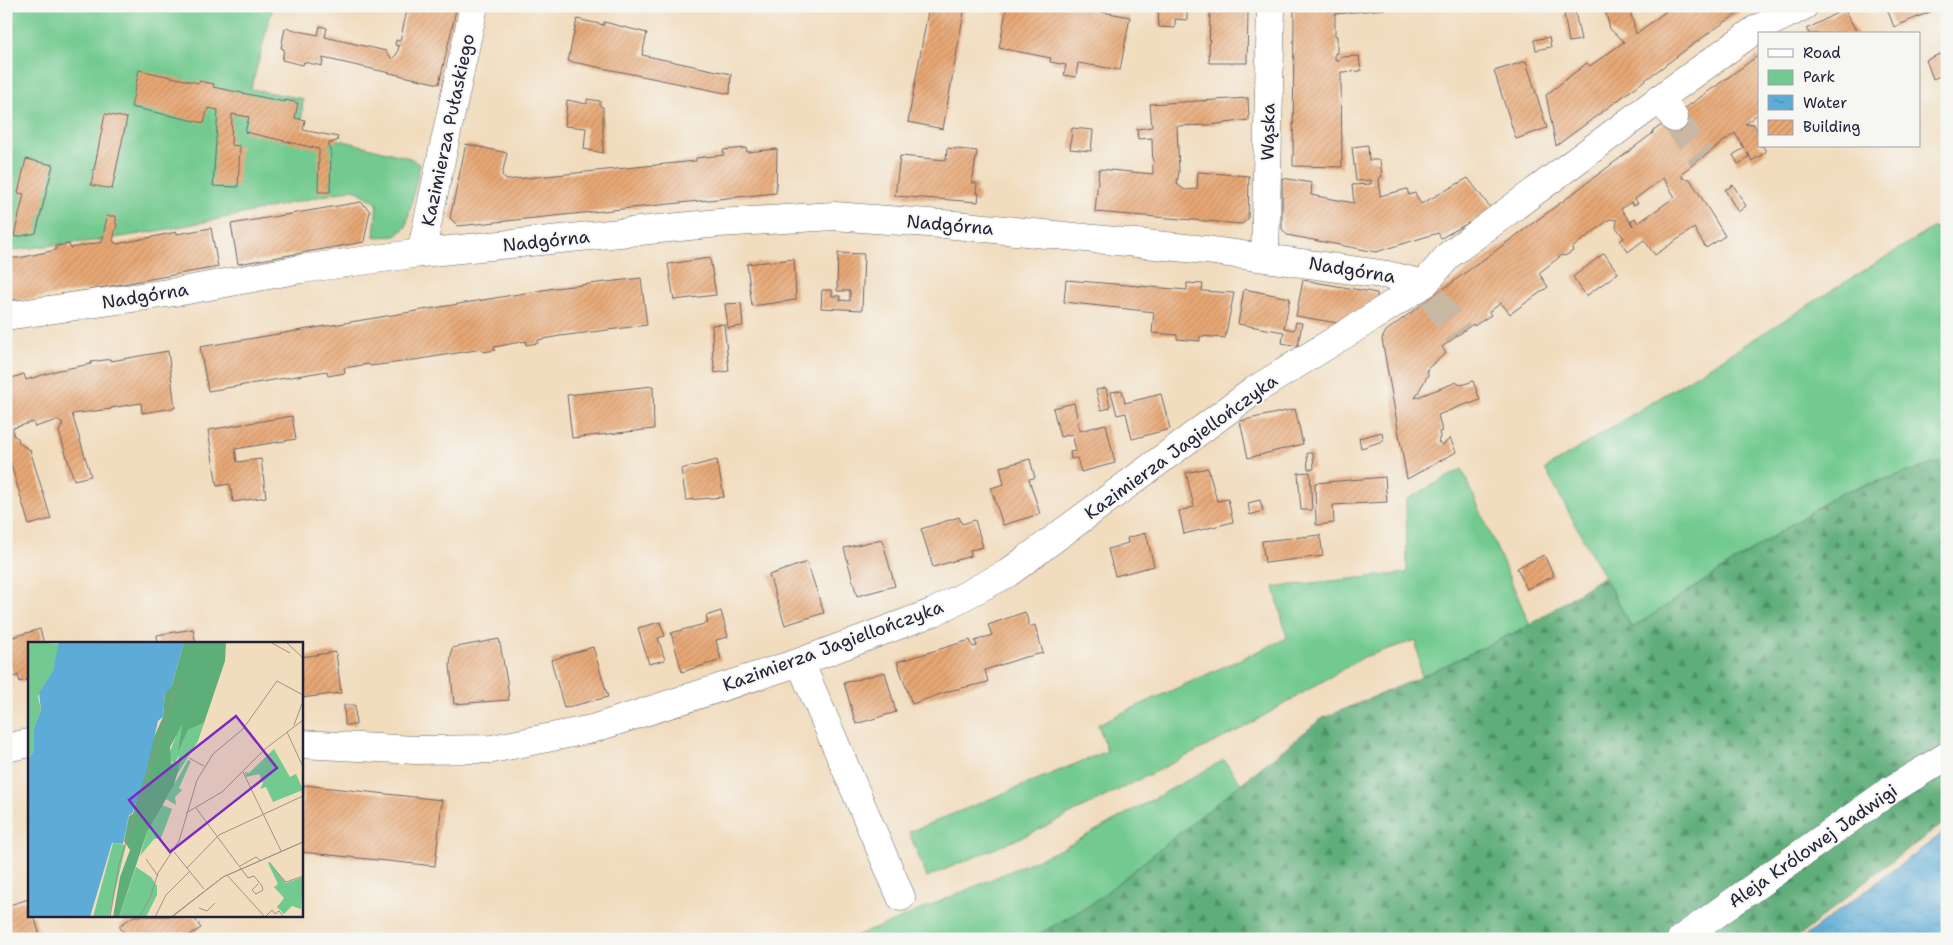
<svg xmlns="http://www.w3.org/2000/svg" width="1953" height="945" viewBox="0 0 1953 945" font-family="'Shantell Sans',sans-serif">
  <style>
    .green { fill: #73ca90; stroke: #4a7666 }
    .forest { fill: url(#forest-firs); stroke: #40685a }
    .water { fill: url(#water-ripples); stroke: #406688 }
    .building { fill: url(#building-hatch); fill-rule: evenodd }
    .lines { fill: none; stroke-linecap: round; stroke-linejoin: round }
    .minor-tunnel { stroke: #c8b7a3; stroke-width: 28; stroke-dasharray: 28 14; stroke-linecap: butt }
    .minor-casing { stroke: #6a6368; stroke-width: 29 }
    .minor { stroke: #fff; stroke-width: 28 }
    .labels { text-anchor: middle; stroke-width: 4; stroke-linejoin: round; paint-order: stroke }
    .street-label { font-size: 18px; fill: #22223b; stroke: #f6f6f2 }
    .inset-road { fill: none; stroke: #9e9289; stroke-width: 1 }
    .view { fill: #7b2cbf; fill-opacity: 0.15; stroke: #7b2cbf; stroke-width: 2.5 }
    .inset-edge { fill: none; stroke: #22223b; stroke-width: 2.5 }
  </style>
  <defs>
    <pattern id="forest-firs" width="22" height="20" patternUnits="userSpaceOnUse" patternTransform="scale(1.25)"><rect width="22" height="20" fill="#5eae7a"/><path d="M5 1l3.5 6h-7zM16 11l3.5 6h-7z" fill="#4d8d65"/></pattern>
    <pattern id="water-ripples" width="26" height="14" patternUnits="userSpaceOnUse" patternTransform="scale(1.25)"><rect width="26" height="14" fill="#5dabd6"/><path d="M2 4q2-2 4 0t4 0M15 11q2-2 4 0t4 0" fill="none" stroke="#4c8baf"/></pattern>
    <pattern id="building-hatch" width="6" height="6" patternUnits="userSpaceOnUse" patternTransform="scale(1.25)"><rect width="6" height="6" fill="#e7a774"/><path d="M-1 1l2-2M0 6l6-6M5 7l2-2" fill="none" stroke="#c68f65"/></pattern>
  </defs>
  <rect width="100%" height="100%" fill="#f6f6f2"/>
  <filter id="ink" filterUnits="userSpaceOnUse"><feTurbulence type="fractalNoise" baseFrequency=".02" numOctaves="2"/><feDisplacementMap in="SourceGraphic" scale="10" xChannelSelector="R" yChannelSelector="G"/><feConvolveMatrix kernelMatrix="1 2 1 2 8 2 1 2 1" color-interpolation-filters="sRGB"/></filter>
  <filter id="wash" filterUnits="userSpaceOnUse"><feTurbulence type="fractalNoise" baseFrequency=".0096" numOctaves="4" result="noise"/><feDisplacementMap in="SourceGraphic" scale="20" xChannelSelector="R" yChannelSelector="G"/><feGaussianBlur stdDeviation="1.12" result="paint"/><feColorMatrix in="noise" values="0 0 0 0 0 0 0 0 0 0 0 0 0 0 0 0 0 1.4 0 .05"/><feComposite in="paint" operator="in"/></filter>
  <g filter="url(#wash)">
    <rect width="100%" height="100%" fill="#f1dcbd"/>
    <g class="green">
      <path d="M6 6H273L251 89 303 99 301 130 410 158 420 165 406 227 396 236 374 237 377 203 354 189C272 207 191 227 108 239 74 244 40 245 6 252Z"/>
      <polygon points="1934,227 1947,234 1947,460 1840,493 1632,628 1545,469"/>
      <polygon points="1462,469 1530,625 1421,677 1416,640 1364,657 1243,728 1034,832 927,877 909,832 1107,751 1098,724 1287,638 1274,587 1407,573 1406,500"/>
      <polygon points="1224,760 1241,784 1093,904 1030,939 847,939 885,925 1064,848"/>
    </g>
    <polygon class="forest" points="1947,460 1947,821 1878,871 1796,939 1030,939 1093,903 1321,719 1421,677 1530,625 1604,576 1632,628 1840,493"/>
    <polygon class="water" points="1947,830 1947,939 1801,939"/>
    <g id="blocks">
      <g class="building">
        <polygon points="408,6 457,6 439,84 323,58 322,66 304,62 303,65 282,60 284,49 281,48 285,28 318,35 320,26 327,28 325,37 386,51 392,59 397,54 399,46 395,45 396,40 400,41"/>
        <polygon points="929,6 965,6 943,129 908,122"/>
        <polygon points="1007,6 1070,6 1130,17 1120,70 1078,63 1076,77 1064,75 1066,65 1050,62 1051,58 999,48"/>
        <polygon points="1168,6 1250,6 1250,12 1248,12 1247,63 1209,63 1210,11 1187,11 1187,20 1175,19 1175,28 1159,27 1158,10 1168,10"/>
        <polygon points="1294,6 1385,6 1385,9 1335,14 1335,36 1337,36 1337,54 1335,53 1335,59 1339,61 1341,57 1359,56 1361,71 1341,72 1342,167 1293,166"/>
        <polygon points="1604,6 1629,6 1636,34 1673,6 1749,6 1710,32 1556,146 1546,95 1587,63 1590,66 1624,42 1610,29"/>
        <polygon points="1886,6 1944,6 1894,27"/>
        <polygon points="1844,9 1858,34 1809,34 1807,29"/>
        <polygon points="1575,12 1581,40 1569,42 1564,14"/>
        <polygon points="577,19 604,25 604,22 647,33 642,55 731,74 730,94 568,61"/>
        <polygon points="1549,37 1551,47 1536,50 1534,40"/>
        <polygon points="1947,51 1947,73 1933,79 1926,60"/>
        <path d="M1759 55V113L1745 124H1754L1759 135V146H1763L1766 152 1752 161 1747 151 1749 157 1738 164 1733 155 1744 148 1735 133 1683 172 1682 178 1690 179 1725 236 1706 248 1694 228 1655 255 1644 240 1628 252 1620 241 1624 238 1616 227 1617 220 1610 219 1572 248 1573 251 1565 256 1562 255 1539 273 1548 287 1510 314 1501 303 1489 312 1491 315 1474 326 1473 324 1442 347 1446 353 1427 369 1428 375 1415 398 1457 382 1462 385 1473 381 1480 400 1470 404 1469 403 1438 415 1442 431 1439 432 1440 437 1438 442 1443 445 1450 438 1456 452 1407 479 1382 339 1386 331 1563 201 1653 133 1652 132ZM1663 178 1675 197 1638 223 1635 218 1631 221 1633 226 1621 209 1631 202 1634 205 1638 203 1635 199Z"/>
        <polygon points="1526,61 1547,128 1516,139 1494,71"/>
        <polygon points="139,70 199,83 199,81 214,84 213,87 285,102 285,100 298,103 295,118 305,120 303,130 338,137 337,141 329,143 329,149 331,149 330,192 318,192 319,149 245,132 249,117 232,114 231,145 240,146 238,187 213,186 218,110 208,108 204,123 131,107"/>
        <polygon points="1248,98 1249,120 1210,125 1177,126 1179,172 1177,184 1185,190 1197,189 1198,172 1249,176 1248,219 1242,224 1095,212 1099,169 1153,174 1152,138 1138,139 1137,129 1152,127 1150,104"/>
        <polygon points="587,99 600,101 600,106 603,107 603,153 584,149 586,128 565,126 567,100 587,104"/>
        <polygon points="105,114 127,118 112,189 91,185"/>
        <polygon points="1072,128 1093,130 1091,151 1070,149"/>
        <polygon points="466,144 507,153 502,175 506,180 696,161 696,158 724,155 723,150 746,148 747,152 777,149 776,193 458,226 450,218"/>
        <polygon points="1368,145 1369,160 1380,160 1382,177 1379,177 1380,196 1407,189 1409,195 1415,193 1421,204 1468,178 1492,210 1441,238 1438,233 1376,252 1287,235 1282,229 1282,178 1312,183 1311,195 1354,203 1352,185 1371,184 1371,180 1356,181 1352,147"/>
        <polygon points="947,148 977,151 972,183 977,183 976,193 979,193 978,202 895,196 900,156 946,160"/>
        <polygon points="26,159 53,165 36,233 16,237 14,236 24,194 18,193"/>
        <polygon points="1733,185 1746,206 1738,212 1725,190"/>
        <polygon points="361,202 370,211 364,242 238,264 231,224"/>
        <polygon points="107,216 116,216 116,224 117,224 113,241 117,244 177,232 177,234 211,228 218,267 83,291 23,300 6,300 6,258 19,258 56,250 56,246 69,244 70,248 102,242"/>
        <polygon points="838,253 864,254 862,310 821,308 822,290 832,290 832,296 840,296 840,300 850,301 850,291 837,291"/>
        <polygon points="1604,253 1618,273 1586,296 1573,277"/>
        <polygon points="710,258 716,295 674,300 668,264"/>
        <polygon points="794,259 796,300 752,306 747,264"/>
        <polygon points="641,278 647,325 560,336 538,340 538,343 526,345 526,341 494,347 495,350 483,352 482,349 402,362 370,366 369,364 344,368 345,373 328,376 327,371 208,391 200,347 555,288"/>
        <polygon points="1066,280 1187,290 1187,283 1203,284 1202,291 1234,293 1225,338 1200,336 1200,341 1177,339 1177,335 1152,333 1154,312 1064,302"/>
        <polygon points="1303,280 1377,293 1377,304 1343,324 1296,316"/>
        <polygon points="1244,289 1290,298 1284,328 1294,330 1296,322 1302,323 1298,346 1282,343 1284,332 1238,324"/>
        <polygon points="741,303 743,326 728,328 725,304"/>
        <polygon points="724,324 729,371 715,373 713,357 712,325"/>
        <polygon points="168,351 175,408 142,413 141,403 111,408 111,409 72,414 91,476 74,480 59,432 63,423 57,420 35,427 33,422 13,428 13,435 18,438 19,443 30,450 51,519 29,525 6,448 6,380 24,374 26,380 59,370 91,364 91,362 111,359 111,361"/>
        <polygon points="653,386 654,429 572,438 567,395"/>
        <polygon points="1106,388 1110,408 1101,410 1096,390"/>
        <polygon points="1122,390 1125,403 1161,394 1170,429 1132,439 1126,413 1117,415 1111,392"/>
        <polygon points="1074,403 1080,431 1106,424 1115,463 1081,472 1077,458 1071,459 1070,452 1076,451 1072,434 1060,437 1053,408"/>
        <polygon points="1295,409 1303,444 1248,458 1240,421"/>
        <polygon points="292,416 296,439 235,449 237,462 261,459 266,497 233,502 230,484 217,486 208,430"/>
        <polygon points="1382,432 1383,441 1361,448 1359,438"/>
        <polygon points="1307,453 1313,453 1314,469 1308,469"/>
        <polygon points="1030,459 1035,478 1029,479 1040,514 1003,525 991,488 1004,484 1000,467"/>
        <polygon points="717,460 724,497 686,500 681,469"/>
        <polygon points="1208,468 1217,501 1228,499 1233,522 1184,534 1179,511 1194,507 1186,473"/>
        <polygon points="1310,472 1312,510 1301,510 1298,473"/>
        <polygon points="1385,477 1387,502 1333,505 1334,523 1316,525 1315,483"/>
        <polygon points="1260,500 1263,511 1250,515 1248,503"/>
        <polygon points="959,517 962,524 975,520 983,547 970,550 971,556 933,567 921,529"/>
        <polygon points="1146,533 1154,566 1115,576 1108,549 1128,543 1127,538"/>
        <polygon points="1320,535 1323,556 1265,563 1262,541"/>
        <polygon points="882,539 895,586 857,596 844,548"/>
        <polygon points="1544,555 1554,576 1527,589 1517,568"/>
        <polygon points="807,562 824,613 785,625 769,575"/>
        <polygon points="721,611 728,637 716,640 721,660 682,672 671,633 708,623 706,616"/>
        <polygon points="1025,612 1030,627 1035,625 1043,653 1022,658 985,670 988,682 949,691 912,704 897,662 970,640 973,647 977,646 975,641 992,635 988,625"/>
        <polygon points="660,622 665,636 658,638 665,660 649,664 638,628"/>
        <polygon points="40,629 44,644 29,644 29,679 20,682 18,675 14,677 6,652 6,639"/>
        <polygon points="193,629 196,644 158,644 157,635"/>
        <polygon points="499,639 507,681 509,700 454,704 450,665 452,648"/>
        <polygon points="593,647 608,697 564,708 551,660"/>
        <polygon points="336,652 341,693 301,698 301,657"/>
        <polygon points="885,672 896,712 856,724 844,683"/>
        <polygon points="344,705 355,705 356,725 345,725"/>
        <polygon points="304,785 442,800 435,866 301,852 301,816"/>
        <polygon points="29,899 29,916 34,916 41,939 6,939 6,906"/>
        <polygon points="134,916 193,916 201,928 183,939 128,939 119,926"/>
      </g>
    </g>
  </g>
  <g filter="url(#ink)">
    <use href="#blocks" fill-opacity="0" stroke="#6a6368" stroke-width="1"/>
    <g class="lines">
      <g class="minor-tunnel">
        <polyline points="1674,118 1702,157"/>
        <polyline points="1432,297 1459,334"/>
      </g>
      <g class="minor-casing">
        <g id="minor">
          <polyline points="1660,98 1674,118"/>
          <polyline points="421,253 474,6"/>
          <polyline points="1265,257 1271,6"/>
          <polyline points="6,316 182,291 301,269 421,253 719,223 834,216 955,225 1206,250 1388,275 1424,284"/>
          <polyline points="800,662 901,897"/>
          <polyline points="301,744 416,750 492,749 592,729 800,662 934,612 1008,573 1255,390 1363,323 1424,284 1449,255 1673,89 1755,30 1804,6"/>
          <polyline points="6,748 29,743"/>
          <polyline points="1681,939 1891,790 1947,756"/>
        </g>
      </g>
      <use href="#minor" class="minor"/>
    </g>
  </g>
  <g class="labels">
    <g class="street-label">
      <text transform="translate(448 130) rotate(-78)" y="6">Kazimierza Pułaskiego</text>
      <text transform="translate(1268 132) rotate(-89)" y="6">Wąska</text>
      <text transform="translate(950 225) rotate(5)" y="6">Nadgórna</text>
      <text transform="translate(546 241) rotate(-6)" y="6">Nadgórna</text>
      <text transform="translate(1352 270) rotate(9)" y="6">Nadgórna</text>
      <text transform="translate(145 296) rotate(-9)" y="6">Nadgórna</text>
      <text transform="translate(1181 447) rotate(-36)" y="6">Kazimierza Jagiellończyka</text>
      <text transform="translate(833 646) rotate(-20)" y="6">Kazimierza Jagiellończyka</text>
      <text transform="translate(1813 846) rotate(-35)" y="6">Aleja Królowej Jadwigi</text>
    </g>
  </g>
  <g transform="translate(28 642)">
    <rect width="275" height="275" fill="#f1dcbd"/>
    <path d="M0 0 32 2 25 29 10 54 13 68 6 86V108L0 119ZM176 81 170 99 147 136 151 113 146 123 140 115 149 91 154 83 149 111 160 88ZM246 107 262 135 268 132 275 148 245 160 238 145 232 147 235 141 231 132 218 135 217 130 221 131ZM160 118 163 119 151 146 154 148 147 155 148 163 138 157ZM132 162 144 167 133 196 126 197 112 214 119 190ZM85 201 98 203 81 275H65ZM242 220 258 241 275 235 273 267 264 264 256 272 249 265 256 256 246 245 250 242 240 221Z" fill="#73ca90"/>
    <path d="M156 0H198L197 19 176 81 160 88 149 112 154 83 142 105 143 121 146 123 154 114 146 143 119 190 91 275H85L92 235 102 208 96 199 101 174 105 172 122 104 135 75 137 50 144 43Z" fill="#5eae7a"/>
    <path d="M108 225 123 235 129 244V253L118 275H91Z" fill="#73ca90"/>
    <path d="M31 0H156L143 46 137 50 135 75 130 79 118 131 104 172 101 173 95 202 84 201 62 275H0V119L6 108V86L13 68 11 51 25 29Z" fill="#5dabd6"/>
    <path class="inset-road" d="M242 0 262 11M258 0 275 16M266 83 275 59M259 90 275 125M161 116 176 124M215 130 253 209M168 166 220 236 226 234 234 244 235 248 228 252 224 248 230 242M158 171 194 150 237 107 275 78M146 210 176 247M118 217 130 234M212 224 228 215 232 218M159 226 191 193 275 154M246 227 258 240 275 234M199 233 237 275M171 266 179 269 187 261M82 275 91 222 145 54 155 37M111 275 122 256 130 231 151 199 169 138 185 112 215 87 249 39 275 53M127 275 138 253 162 229M143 275 195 235 275 200M144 275 195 235 275 200M237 275 244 268 247 272 251 269 256 275"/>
    <path class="view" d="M208 74 249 126 142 210 101 158Z"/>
    <rect width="275" height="275" class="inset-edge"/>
  </g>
  <rect width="1953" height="945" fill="none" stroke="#f6f6f2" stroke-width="25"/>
  <rect x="1758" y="32" width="162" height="115" fill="#f6f6f2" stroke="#a1a1a9"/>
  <rect x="1768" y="49" width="25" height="8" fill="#ffffff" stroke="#a1a1a9"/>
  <text x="1803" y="58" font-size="15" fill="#22223b">Road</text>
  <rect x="1768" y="70" width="25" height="15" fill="#73ca90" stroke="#a1a1a9"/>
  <text x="1803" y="82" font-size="15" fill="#22223b">Park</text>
  <rect x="1768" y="95" width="25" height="15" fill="url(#water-ripples)" stroke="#a1a1a9"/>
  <text x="1803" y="108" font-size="15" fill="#22223b">Water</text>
  <rect x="1768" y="120" width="25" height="15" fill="url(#building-hatch)" stroke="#a1a1a9"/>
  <text x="1803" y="132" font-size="15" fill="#22223b">Building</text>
</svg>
